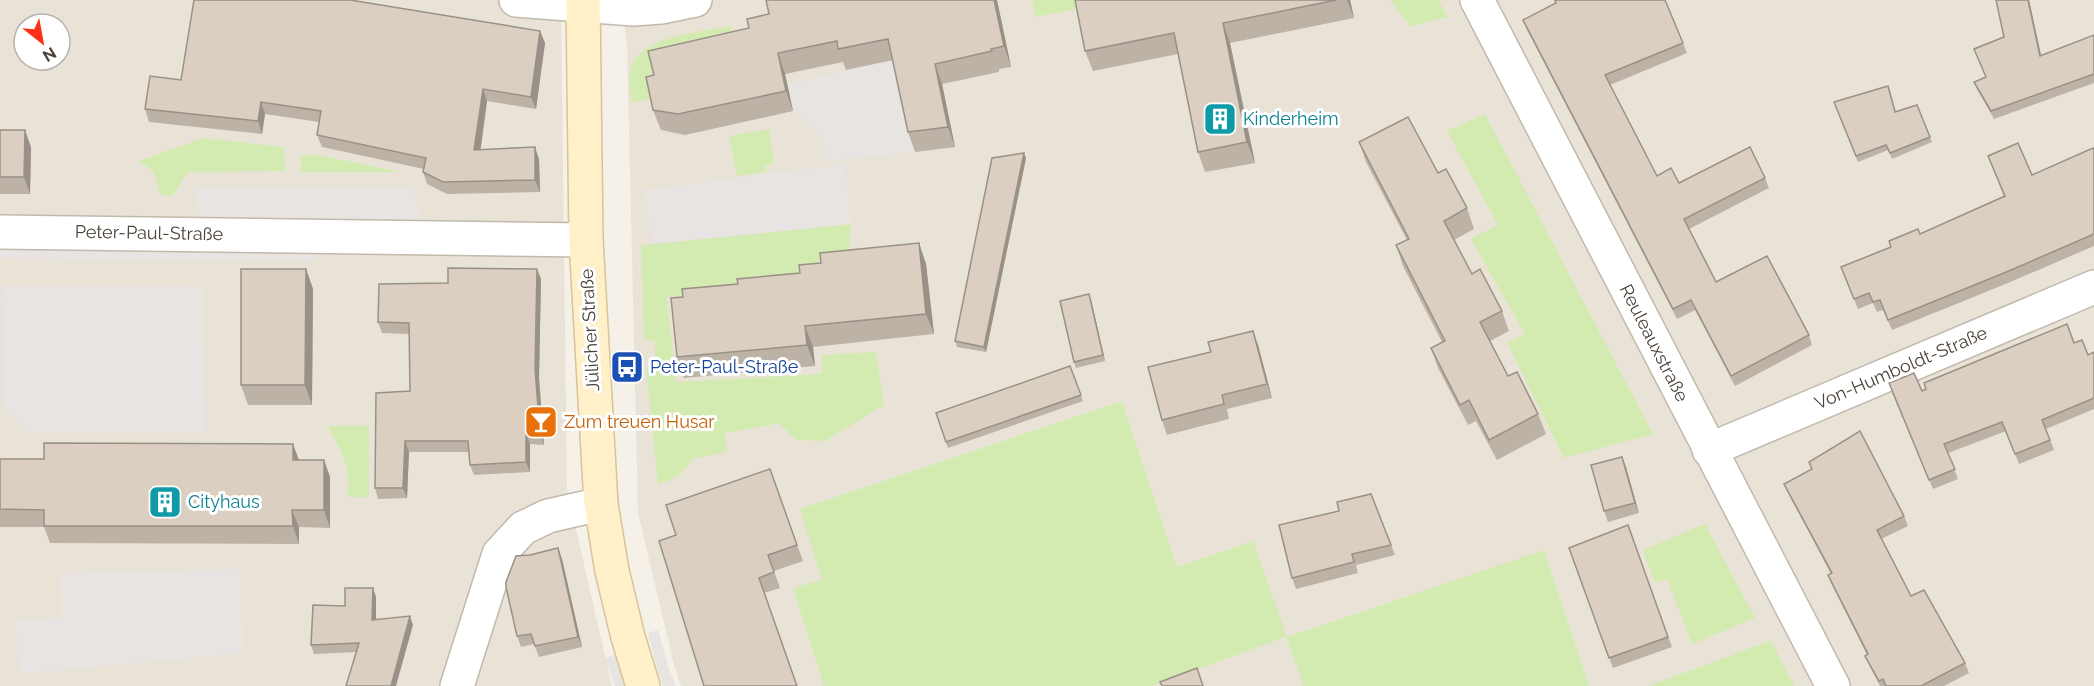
<svg xmlns="http://www.w3.org/2000/svg" width="2094" height="686" viewBox="0 0 2094 686" font-family="Raleway,sans-serif">
  <style>
    .residential { fill: #e9e3d7; fill-rule: evenodd }
    .green { fill: #d3ebb0 }
    .parking { fill: #e7e4e1 }
    .lines { fill: none; stroke-linecap: round; stroke-linejoin: round }
    .street-casing { stroke: #c1b9ab; stroke-width: 36 }
    .secondary-casing { stroke: #d7c497; stroke-width: 36 }
    .street { stroke: #fff; stroke-width: 33 }
    .secondary { stroke: #fff0c9; stroke-width: 33 }
    .wall { fill: #bcb2a6 }
    .shaded-wall { fill: #999187 }
    .building { fill: #dbcfc1; stroke: #999187; stroke-width: 1.5 }
    .labels { text-anchor: middle; stroke-width: 6; stroke-linejoin: round; paint-order: stroke }
    .culture-label { font-size: 18px; fill: #0d838f; stroke: #fff; text-anchor: start }
    .street-label { font-size: 18px; fill: #4a4237; stroke: #fff }
    .transit-label { font-size: 18px; fill: #164399; stroke: #fff; text-anchor: start }
    .food-label { font-size: 18px; fill: #c56008; stroke: #fff; text-anchor: start }
  </style>
  <rect width="100%" height="100%" fill="#f5f1e9"/>
  <g class="residential">
    <path d="M0 0H561L567 490 612 686H0ZM24 24H60V60H24Z"/>
    <polygon points="621,0 2094,0 2094,686 681,686 674,665 638,513 627,45"/>
  </g>
  <g class="green">
    <polygon points="1032,0 1123,0 1035,17"/>
    <polygon points="1390,0 1438,0 1448,17 1410,26"/>
    <path d="M731 26 735 46 652 67 651 98 632 103C630 92 627 76 632 65 644 36 703 31 731 26Z"/>
    <polygon points="1485,114 1653,434 1564,458 1507,343 1525,334 1471,239 1498,225 1447,131"/>
    <polygon points="769,129 774,164 765,165 766,172 737,176 729,136"/>
    <polygon points="203,138 284,147 285,171 188,172 172,196 161,195 153,171 139,161"/>
    <polygon points="301,155 324,156 400,172 301,172"/>
    <path d="M851 224 849 253 818 261 797 281 667 297 676 382 822 374V355L876 352 884 405 825 441 796 440 779 423 725 433 727 452 692 459C682 475 676 479 658 484L646 367H655V341L644 340 641 245Z"/>
    <polygon points="1122,401 1177,567 1253,541 1287,637 1544,550 1589,686 1304,686 1286,637 1152,686 824,686 793,588 822,580 800,509"/>
    <path d="M328 426H369V497H347C352 467 341 452 328 426Z"/>
    <polygon points="1705,524 1755,618 1692,644 1667,579 1655,583 1643,550"/>
    <polygon points="1771,641 1794,686 1648,686 1770,641"/>
  </g>
  <g class="parking">
    <polygon points="896,59 915,152 827,161 823,139 793,111 787,84"/>
    <polygon points="845,164 851,224 652,244 645,190"/>
    <polygon points="411,187 422,220 202,219 193,189"/>
    <polygon points="0,247 314,249 314,261 0,258"/>
    <polygon points="2,286 202,286 206,432 32,433 3,406"/>
    <polygon points="240,569 243,653 20,674 15,620 62,618 60,574"/>
    <polygon points="658,630 669,669 676,686 663,686 658,672 648,633"/>
    <polygon points="616,655 627,686 615,686 605,658"/>
  </g>
  <g class="lines">
    <g class="street-casing">
      <g id="street">
        <polyline points="516,0 633,9 661,7 695,0"/>
        <polyline points="1477,0 1833,686"/>
        <polyline points="0,232 586,240"/>
        <polyline points="1709,450 2094,287"/>
        <polyline points="457,686 499,554 523,528 548,516 601,504"/>
      </g>
    </g>
    <g class="secondary-casing">
      <polyline id="secondary" points="583,0 586,240 601,504 612,571 628,637 643,686"/>
    </g>
    <use href="#street" class="street"/>
    <use href="#secondary" class="secondary"/>
  </g>
  <g class="wall">
    <polygon points="997,0 1011,67 999,69 999,72 942,84 955,147 915,152 908,132 893,60 846,70 843,62 785,74 793,111 685,135 661,130 653,110 654,75 749,28 769,14"/>
    <polygon points="1075,0 1350,0 1354,18 1230,43 1255,163 1205,172 1198,152 1178,54 1093,71 1085,51"/>
    <polygon points="1554,0 1665,0 1687,53 1610,85 1657,176 1679,183 1765,178 1769,188 1689,229 1716,282 1809,335 1812,345 1735,386 1695,310 1677,319 1527,30 1523,20 1555,3"/>
    <polygon points="1996,0 2029,0 2041,56 2094,35 2094,83 1994,119 1977,89 1974,82 1986,77 2004,37"/>
    <polygon points="540,31 545,43 536,109 487,101 480,149 539,159 540,192 447,194 427,184 423,172 424,169 322,147 317,135 319,122 265,114 262,134 149,122 145,109 181,80"/>
    <polygon points="1890,91 1896,112 1917,105 1932,142 1892,159 1888,150 1858,162 1834,102"/>
    <polygon points="0,130 31,147 30,194 0,194"/>
    <polygon points="1359,142 1438,173 1467,208 1474,229 1454,240 1472,274 1502,311 1509,331 1490,341 1508,376 1538,414 1546,434 1497,460 1476,421 1468,425 1438,368 1431,348 1442,342 1403,266 1396,245 1407,240 1366,162"/>
    <polygon points="2094,150 2094,246 2008,283 1892,330 1883,310 1877,312 1873,303 1858,309 1841,267 1891,247 2004,197 1988,156 2032,175"/>
    <polygon points="1026,158 986,352 957,347 955,341"/>
    <polygon points="919,243 926,264 934,334 813,347 815,366 684,378 677,357 683,297 738,284 800,273 821,263"/>
    <polygon points="306,269 313,289 312,405 248,405 241,385"/>
    <polygon points="537,269 541,279 539,378 544,445 530,444 530,472 474,475 470,465 469,452 409,452 407,498 378,499 375,488 410,391 409,334 382,333 378,322 448,283"/>
    <polygon points="1091,300 1105,361 1076,368 1074,362"/>
    <polygon points="1253,331 1258,345 1272,398 1227,409 1229,419 1167,435 1162,420 1211,352"/>
    <polygon points="2074,343 2088,355 2094,352 2094,409 2046,429 2054,450 2019,464 2006,431 1948,453 1958,479 1933,489 1892,393 1922,391"/>
    <polygon points="1070,366 1083,401 948,448 936,413"/>
    <polygon points="293,444 299,460 324,460 330,477 330,528 299,527 299,544 50,543 44,527 0,527 0,459 44,459"/>
    <polygon points="1622,457 1639,513 1608,522 1604,511"/>
    <polygon points="1809,462 1904,516 1908,526 1881,539 1911,596 1965,663 1969,673 1944,686 1880,686 1869,665 1865,656 1867,655 1832,585 1828,575 1831,574 1788,493 1784,484 1811,469"/>
    <polygon points="770,469 803,561 774,571 780,588 764,593 676,535"/>
    <polygon points="1371,494 1395,555 1356,565 1358,573 1296,589 1292,578 1339,511"/>
    <polygon points="1628,525 1672,647 1613,668 1569,548"/>
    <polygon points="558,548 562,559 582,647 539,657 534,644 521,647 517,636 530,555"/>
    <polygon points="373,588 376,597 376,620 413,625 356,652 314,654 311,645 345,606"/>
  </g>
  <g class="shaded-wall">
    <polygon points="994,0 997,0 1011,67 1004,46"/>
    <polygon points="1347,0 1350,0 1354,18"/>
    <polygon points="2028,0 2029,0 2043,64 2040,56"/>
    <polygon points="1223,23 1230,43 1255,163 1247,142"/>
    <polygon points="540,31 545,43 536,109 531,97"/>
    <polygon points="778,53 785,74 793,111 786,91"/>
    <polygon points="935,64 942,84 955,147 948,127"/>
    <polygon points="483,89 487,101 479,162 474,150"/>
    <polygon points="261,102 265,114 262,134 258,121"/>
    <polygon points="25,130 31,147 30,194 24,177"/>
    <polygon points="535,147 539,159 540,192 535,180"/>
    <polygon points="1024,153 1026,158 986,352 984,347"/>
    <polygon points="919,243 926,264 934,334 926,314"/>
    <polygon points="306,269 313,289 312,405 305,385"/>
    <polygon points="537,269 541,279 539,378 544,445 540,434 535,368"/>
    <polygon points="1089,294 1091,300 1105,361 1103,355"/>
    <polygon points="805,326 813,347 815,366 807,345"/>
    <polygon points="1253,331 1258,345 1272,398 1267,384"/>
    <polygon points="526,434 530,444 530,472 526,462"/>
    <polygon points="405,441 409,452 407,498 403,488"/>
    <polygon points="293,444 299,461 293,460"/>
    <polygon points="1622,457 1626,467 1639,513 1635,503"/>
    <polygon points="324,460 330,477 330,528 324,510"/>
    <polygon points="292,510 299,527 299,544 293,526"/>
    <polygon points="558,548 562,559 582,647 578,637"/>
    <polygon points="373,588 376,597 376,629 372,620"/>
    <polygon points="410,616 413,625 396,686 391,686"/>
  </g>
  <g class="building">
    <polygon points="194,0 350,0 540,31 531,97 483,89 474,150 535,147 535,180 443,182 423,172 426,158 317,135 321,111 261,102 258,121 145,109 150,76 181,80"/>
    <polygon points="766,0 994,0 1004,46 991,49 992,51 935,64 948,127 908,132 888,39 838,49 837,41 778,53 786,91 678,114 653,110 646,77 654,75 648,51 749,28 747,19 769,14"/>
    <polygon points="1075,0 1336,0 1223,23 1247,142 1198,152 1174,33 1085,51"/>
    <polygon points="1555,0 1665,0 1683,43 1605,75 1657,176 1671,168 1679,183 1750,147 1765,178 1684,219 1716,282 1767,256 1809,335 1731,376 1691,300 1673,309 1523,20 1556,3"/>
    <polygon points="1996,0 2028,0 2040,56 2094,35 2094,74 1991,111 1974,82 1986,77 1974,49 2004,37"/>
    <polygon points="1888,86 1895,112 1917,105 1930,137 1890,153 1886,145 1856,156 1834,102"/>
    <polygon points="1408,117 1438,173 1446,169 1467,208 1444,221 1472,274 1480,269 1502,311 1480,322 1508,376 1517,372 1538,414 1489,440 1469,400 1460,405 1431,348 1445,341 1396,245 1409,239 1359,142"/>
    <polygon points="0,130 25,130 24,177 0,177"/>
    <polygon points="2018,143 2032,175 2093,148 2094,150 2094,234 2004,273 1888,320 1880,300 1873,302 1869,293 1854,299 1841,267 1891,247 1889,241 1918,229 1920,234 2005,196 1988,156"/>
    <polygon points="1024,153 984,347 955,341 992,158"/>
    <polygon points="919,243 926,314 805,326 807,345 677,357 671,298 683,297 682,289 738,284 737,279 800,273 799,265 821,263 820,253"/>
    <polygon points="448,268 537,269 535,368 540,434 526,434 526,462 470,465 468,441 405,441 403,488 375,488 376,393 410,391 409,323 378,322 379,284 448,283"/>
    <polygon points="241,269 306,269 305,385 241,385"/>
    <polygon points="1089,294 1103,355 1074,362 1060,301"/>
    <polygon points="2067,324 2074,343 2082,340 2088,355 2094,352 2094,398 2042,420 2050,440 2015,454 2002,422 1944,444 1955,469 1929,480 1889,383 1914,373 1922,391 1926,389 1924,383"/>
    <polygon points="1253,331 1267,384 1222,395 1224,404 1162,420 1148,367 1211,352 1208,342"/>
    <polygon points="1070,366 1081,395 946,442 936,413"/>
    <polygon points="1860,431 1904,516 1877,530 1911,596 1924,590 1965,663 1921,686 1886,686 1883,679 1879,681 1865,656 1868,654 1828,575 1832,573 1784,484 1812,469 1809,462"/>
    <polygon points="44,443 293,444 293,460 324,460 324,510 292,510 293,526 44,526 44,510 0,509 0,459 44,459"/>
    <polygon points="1622,457 1635,503 1604,511 1591,465"/>
    <polygon points="770,469 797,545 768,555 774,572 759,578 797,686 704,686 659,541 676,535 666,505"/>
    <polygon points="1371,494 1391,545 1352,554 1354,562 1292,578 1279,525 1339,511 1337,502"/>
    <polygon points="1628,525 1668,637 1609,658 1569,548"/>
    <polygon points="558,548 578,637 535,646 531,634 517,636 506,587 506,582 516,556 530,555"/>
    <polygon points="345,588 373,588 372,620 410,616 391,686 346,686 359,643 311,645 313,605 345,606"/>
    <polygon points="1197,668 1203,686 1162,686 1160,682"/>
  </g>
  <defs>
    <g id="building-square" transform="scale(1.725)"><rect x="-9" y="-9" width="18" height="18" rx="4" fill="#0f9aa8" stroke="#fff"/><path d="M-4-6H4V6H1V3H-1V6H-4ZM-2.5-4.3h1.7v1.8h-1.7ZM.8-4.3h1.7v1.8H.8ZM-2.5-1h1.7V.8h-1.7ZM.8-1h1.7V.8H.8Z" fill="#fff"/></g>
    <g id="bus-square" transform="scale(1.725)"><rect x="-9" y="-9" width="18" height="18" rx="4" fill="#1a4fb4" stroke="#fff"/><path d="M-5-6H5V4H4V6H2V4H-2V6H-4V4H-5ZM-3.5-4V0h7V-4ZM-3.5 1.2v1.5H-2V1.2ZM2 1.2v1.5H3.5V1.2Z" fill="#fff"/></g>
    <g id="bar-square" transform="scale(1.725)"><rect x="-9" y="-9" width="18" height="18" rx="4" fill="#e8710a" stroke="#fff"/><path d="M-6-5H6L.8 .8V4.5H3.5V6h-7V4.5H-.8V.8Z" fill="#fff"/></g>
  </defs>
  <g fill-rule="evenodd">
    <use href="#building-square" x="1220" y="119"/>
    <use href="#bus-square" x="627" y="367"/>
    <use href="#bar-square" x="541" y="422"/>
    <use href="#building-square" x="165" y="502"/>
  </g>
  <g class="labels">
    <g class="culture-label">
      <text x="1243" y="125">Kinderheim</text>
      <text x="188" y="508">Cityhaus</text>
    </g>
    <g class="street-label">
      <text transform="translate(149 233) rotate(1)" y="6">Peter-Paul-Straße</text>
      <text transform="translate(590 330) rotate(-93)" y="6">Jülicher Straße</text>
      <text transform="translate(1654 343) rotate(63)" y="6">Reuleauxstraße</text>
      <text transform="translate(1901 368) rotate(-23)" y="6">Von-Humboldt-Straße</text>
    </g>
    <g class="transit-label">
      <text x="650" y="373">Peter-Paul-Straße</text>
    </g>
    <g class="food-label">
      <text x="564" y="428">Zum treuen Husar</text>
    </g>
  </g>
  <g transform="translate(42 42) rotate(149)"><circle r="28" fill="#ffffff" stroke="#b7b3af" stroke-width="1.5"/>
  <path d="M0-4.5L10 22L0 15L-10 22Z" fill="#ff3016"/>
  <text y="-9" font-size="16" font-weight="bold" text-anchor="middle" fill="#4a4237">N</text>
  </g>
</svg>
